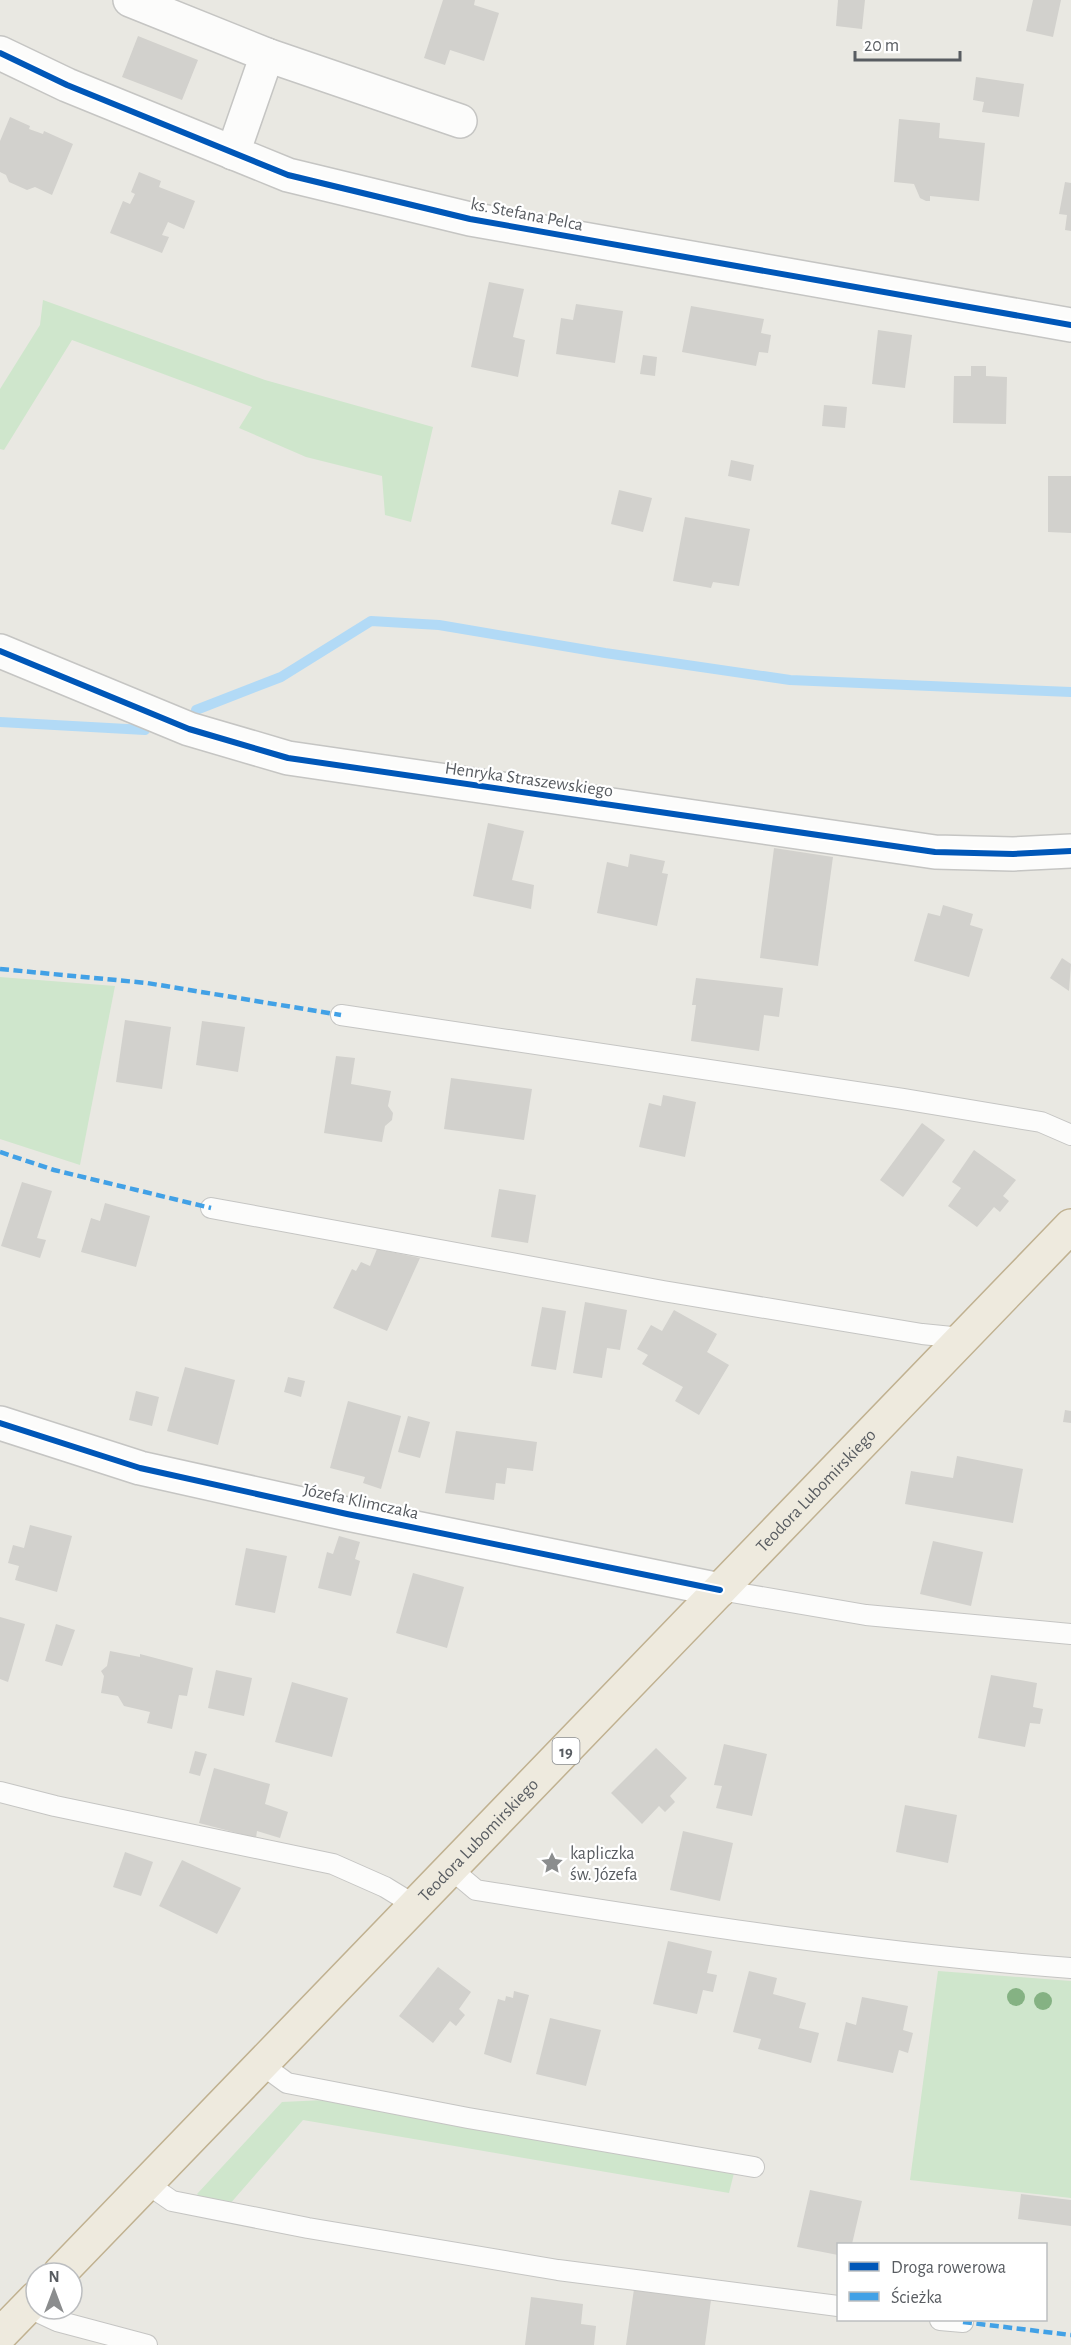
<svg xmlns="http://www.w3.org/2000/svg" width="1071" height="2345" viewBox="0 0 1071 2345" font-family="'Alegreya Sans',sans-serif">
  <style>
    .green { fill: #cfe6cc }
    .lines { fill: none; stroke-linecap: round; stroke-linejoin: round }
    .stream { stroke: #b2daf6; stroke-width: 10 }
    .building { fill: #d2d1cd }
    .lane-casing { stroke: #c5c5c3; stroke-width: 22 }
    .street-casing { stroke: #c5c5c3; stroke-width: 36 }
    .highway-casing { stroke: #c0b190; stroke-width: 36 }
    .lane { stroke: #fcfcfb; stroke-width: 20 }
    .street { stroke: #fcfcfb; stroke-width: 33 }
    .highway { stroke: #eeeade; stroke-width: 33 }
    .quiet { stroke: #42a1e6; stroke-width: 4.5; stroke-dasharray: 9 4.5; stroke-linecap: butt }
    .cycleway-casing { stroke: #fff; stroke-width: 10 }
    .cycleway { stroke: #0057b8; stroke-width: 6 }
    .tree { fill: #85b283 }
    .labels { text-anchor: middle; stroke-width: 4.5; stroke-linejoin: round; paint-order: stroke }
    .shield { fill: #fff; stroke: #8a8d90; stroke-width: 1.5 }
    .shield-label { font-size: 16px; font-weight: bold; fill: #585c61 }
    .street-label { font-size: 18px; fill: #585c61; stroke: #fff }
    .poi-label { font-size: 18px; fill: #585c61; stroke: #fff; text-anchor: start }
  </style>
  <rect width="100%" height="100%" fill="#e9e8e2"/>
  <g class="green">
    <polygon points="43,300 265,380 433,427 411,522 385,515 382,476 306,457 239,428 252,407 72,340 4,450 0,449 0,389 40,325"/>
    <polygon points="0,977 115,986 80,1165 0,1139"/>
    <polygon points="938,1971 1071,1981 1071,2198 910,2180"/>
    <polygon points="324,2100 734,2173 729,2193 303,2120 229,2205 211,2205 197,2194 282,2102"/>
  </g>
  <g class="lines">
    <g class="stream">
      <polyline points="196,710 281,677 371,621 439,625 605,653 790,680 1071,692"/>
      <polyline points="0,722 145,730"/>
    </g>
  </g>
  <g class="building">
    <polygon points="443,0 475,0 474,5 499,13 484,61 450,50 445,65 424,58"/>
    <polygon points="838,0 865,0 862,29 836,26"/>
    <polygon points="1033,0 1061,0 1053,37 1026,31"/>
    <polygon points="138,36 198,60 182,100 122,77"/>
    <polygon points="976,77 1024,84 1019,117 982,112 984,102 973,100"/>
    <polygon points="10,117 30,126 29,129 43,134 44,131 73,144 52,195 35,187 27,190 9,182 6,175 0,172 0,141"/>
    <polygon points="899,119 940,123 939,138 985,143 979,201 930,196 930,201 926,201 920,198 914,184 894,182"/>
    <polygon points="139,172 161,181 159,187 195,201 184,229 168,222 162,235 169,237 162,253 110,233 123,201 130,204 135,194 131,192"/>
    <polygon points="1065,182 1071,183 1071,231 1065,230 1067,215 1059,214"/>
    <polygon points="489,282 524,289 513,337 525,340 518,377 471,367"/>
    <polygon points="576,304 623,311 615,363 556,354 561,318 573,320"/>
    <polygon points="691,306 764,319 761,333 771,335 768,353 759,352 756,366 682,352"/>
    <polygon points="878,330 912,335 905,388 872,384"/>
    <polygon points="643,355 657,357 655,376 640,374"/>
    <polygon points="971,366 986,366 986,376 1007,377 1006,424 953,423 954,376 971,376"/>
    <polygon points="824,405 847,407 845,428 822,426"/>
    <polygon points="731,460 754,465 751,481 728,476"/>
    <polygon points="1048,476 1071,476 1071,533 1048,532"/>
    <polygon points="619,490 652,498 643,532 611,524"/>
    <polygon points="685,517 750,529 739,586 713,582 711,588 673,581"/>
    <polygon points="488,823 524,831 512,880 534,885 531,909 473,896"/>
    <polygon points="774,848 833,857 818,966 760,958"/>
    <polygon points="630,854 665,861 662,873 668,874 657,926 597,913 607,862 628,867"/>
    <polygon points="943,905 973,914 970,925 983,929 969,977 914,961 928,913 940,916"/>
    <polygon points="1062,958 1071,964 1069,991 1050,978"/>
    <polygon points="696,978 783,988 779,1017 764,1015 759,1051 691,1041 696,1005 692,1005"/>
    <polygon points="125,1020 171,1027 162,1089 116,1082"/>
    <polygon points="202,1021 245,1027 238,1072 196,1065"/>
    <polygon points="336,1056 355,1058 351,1084 391,1091 388,1106 393,1113 392,1120 385,1126 382,1142 324,1133"/>
    <polygon points="451,1078 532,1089 524,1140 444,1129"/>
    <polygon points="663,1095 696,1102 685,1157 639,1147 649,1103 661,1106"/>
    <polygon points="922,1123 945,1140 903,1197 880,1180"/>
    <polygon points="974,1150 1016,1180 1003,1196 1009,1201 1000,1212 994,1207 977,1227 948,1206 961,1188 952,1182"/>
    <polygon points="22,1182 52,1191 37,1238 46,1240 40,1258 1,1246"/>
    <polygon points="499,1189 536,1195 528,1243 491,1237"/>
    <polygon points="105,1203 150,1216 136,1267 81,1252 91,1218 100,1221"/>
    <polygon points="377,1249 420,1258 387,1331 333,1308 352,1269 356,1271 361,1262 370,1266"/>
    <polygon points="585,1302 627,1310 620,1350 607,1348 602,1378 573,1373"/>
    <polygon points="542,1307 566,1311 556,1370 531,1366"/>
    <polygon points="674,1310 717,1334 707,1352 729,1365 699,1415 675,1401 683,1387 642,1364 648,1355 637,1349 651,1325 662,1331"/>
    <polygon points="185,1367 235,1380 218,1445 167,1431"/>
    <polygon points="288,1377 305,1381 301,1397 284,1392"/>
    <polygon points="136,1391 159,1397 152,1426 129,1420"/>
    <polygon points="348,1401 401,1416 381,1489 363,1483 365,1477 330,1468"/>
    <polygon points="1065,1410 1071,1411 1071,1423 1063,1422"/>
    <polygon points="408,1416 430,1422 420,1458 398,1452"/>
    <polygon points="456,1431 537,1442 533,1471 507,1468 505,1484 496,1483 494,1500 445,1493"/>
    <polygon points="957,1456 1023,1469 1013,1523 905,1504 911,1471 953,1478"/>
    <polygon points="30,1525 72,1536 57,1592 15,1580 19,1566 8,1563 13,1545 24,1548"/>
    <polygon points="339,1536 360,1542 355,1559 360,1561 351,1596 318,1588 327,1552 333,1554"/>
    <polygon points="933,1541 983,1552 971,1606 920,1594"/>
    <polygon points="246,1548 287,1556 275,1613 235,1605"/>
    <polygon points="413,1573 464,1587 447,1648 396,1633"/>
    <polygon points="0,1617 25,1624 8,1682 0,1679"/>
    <polygon points="56,1624 75,1630 62,1666 45,1661"/>
    <polygon points="110,1651 140,1657 140,1654 193,1668 187,1696 179,1695 172,1729 147,1723 150,1712 124,1706 118,1696 101,1693 104,1676 101,1671 107,1666"/>
    <polygon points="216,1670 252,1678 244,1716 208,1708"/>
    <polygon points="991,1675 1037,1683 1033,1707 1043,1709 1040,1724 1030,1723 1025,1747 978,1738"/>
    <polygon points="292,1682 348,1698 332,1757 275,1742"/>
    <polygon points="724,1744 767,1754 752,1816 716,1808 722,1786 714,1785"/>
    <polygon points="656,1748 687,1778 670,1796 675,1802 665,1812 659,1806 642,1824 611,1793"/>
    <polygon points="195,1751 207,1754 200,1776 189,1773"/>
    <polygon points="214,1768 270,1784 265,1804 288,1812 280,1838 257,1831 256,1838 199,1823"/>
    <polygon points="905,1805 957,1815 948,1863 896,1852"/>
    <polygon points="683,1831 733,1843 720,1901 670,1890"/>
    <polygon points="125,1852 153,1862 141,1896 113,1887"/>
    <polygon points="182,1860 241,1888 217,1934 159,1906"/>
    <polygon points="668,1941 712,1951 707,1973 717,1975 713,1992 703,1990 697,2014 653,2004"/>
    <polygon points="438,1967 471,1992 459,2009 465,2015 456,2026 450,2021 433,2043 399,2016"/>
    <polygon points="749,1971 777,1978 773,1994 806,2003 799,2028 819,2033 811,2063 758,2049 761,2039 733,2032"/>
    <polygon points="514,1991 529,1995 511,2063 484,2054 498,1999 505,2001 506,1996 513,1998"/>
    <polygon points="862,1997 908,2006 903,2030 913,2033 908,2053 899,2050 893,2073 837,2061 846,2022 856,2025"/>
    <polygon points="550,2018 601,2030 586,2086 536,2074"/>
    <polygon points="810,2190 862,2201 852,2244 838,2244 838,2255 797,2247"/>
    <polygon points="1021,2194 1071,2200 1071,2226 1018,2219"/>
    <polygon points="634,2289 711,2300 705,2345 626,2345"/>
    <polygon points="531,2297 583,2304 581,2324 596,2326 594,2345 525,2345"/>
  </g>
  <g class="lines">
    <g class="lane-casing">
      <g id="lane">
        <polyline points="341,1015 903,1099 1041,1122 1071,1135"/>
        <polyline points="211,1208 663,1291 922,1334 962,1338"/>
        <polyline points="720,1590 866,1615 1071,1634"/>
        <polyline points="0,1792 55,1806 333,1864 385,1887 416,1906"/>
        <path d="M451 1869 476 1890C674 1922 871 1953 1071 1968"/>
        <polyline points="261,2064 287,2083 468,2118 754,2167"/>
        <polyline points="146,2183 172,2201 308,2228 558,2270 838,2306"/>
        <polyline points="27,2307 57,2321 147,2345"/>
        <polyline points="940,2320 963,2322"/>
      </g>
    </g>
    <g class="street-casing">
      <g id="street">
        <polyline points="130,0 267,55 460,121"/>
        <polyline points="0,53 67,85 288,175 470,219 1071,325"/>
        <polyline points="233,153 267,55"/>
        <polyline points="0,651 189,729 288,758 935,852 1013,854 1071,851"/>
        <polyline points="0,1423 140,1468 347,1514 720,1590"/>
      </g>
    </g>
    <g class="highway-casing">
      <g id="highway">
        <path id="s1" d="M60 2273 1071 1226"/>
        <polyline points="0,2335 36,2298"/>
      </g>
    </g>
    <use href="#lane" class="lane"/>
    <use href="#street" class="street"/>
    <use href="#highway" class="highway"/>
    <g class="quiet">
      <polyline points="0,969 147,983 341,1015"/>
      <polyline points="0,1152 54,1170 211,1208"/>
      <polyline points="963,2322 1071,2335"/>
    </g>
    <g class="cycleway-casing">
      <g id="cycleway">
        <polyline points="0,53 67,85 288,175 470,219 1071,325"/>
        <polyline points="0,651 189,729 288,758 935,852 1013,854 1071,851"/>
        <polyline points="0,1423 140,1468 347,1514 720,1590"/>
      </g>
    </g>
    <use href="#cycleway" class="cycleway"/>
  </g>
  <g class="tree">
    <circle cx="1016" cy="1997" r="9"/>
    <circle cx="1043" cy="2001" r="9"/>
  </g>
  <defs>
    <g id="sight-bare" transform="scale(1.8)"><path d="M0-6L1.8-2.2L6-1.7L2.9 1.2L3.7 5.4L0 3.3L-3.7 5.4L-2.9 1.2L-6-1.7L-1.8-2.2Z" fill="#8b8d8e" stroke="#fff" stroke-width="2.5" paint-order="stroke"/></g>
  </defs>
  <g fill-rule="evenodd">
    <use href="#sight-bare" x="552" y="1863"/>
  </g>
  <g class="labels">
    <rect class="shield" x="552.5" y="1738" width="27" height="26" rx="4.5"/>
    <g class="shield-label">
      <text x="566" y="1757">19</text>
    </g>
    <g class="street-label">
      <text transform="translate(527 214) rotate(11)" y="6">ks. Stefana Pelca</text>
      <text transform="translate(529 779) rotate(8)" y="6">Henryka Straszewskiego</text>
      <text dy="6" stroke="none"><textPath href="#s1" startOffset="1088">Teodora Lubomirskiego</textPath></text>
      <text transform="translate(361 1501) rotate(12)" y="6">Józefa Klimczaka</text>
      <text dy="6" stroke="none"><textPath href="#s1" startOffset="602">Teodora Lubomirskiego</textPath></text>
    </g>
    <g class="poi-label">
      <text x="570" y="1859">kapliczka<tspan x="570" dy="21">św. Józefa</tspan></text>
    </g>
  </g>
  <rect x="837" y="2243" width="210" height="78" fill="#ffffff" stroke="#bcbec0" stroke-width="1.5"/>
  <rect x="849" y="2262" width="30" height="9" fill="#0057b8" stroke="#bcbec0" stroke-width="1.5"/>
  <text x="891" y="2273" font-size="18" fill="#585c61">Droga rowerowa</text>
  <rect x="849" y="2292" width="30" height="9" fill="#42a1e6" stroke="#bcbec0" stroke-width="1.5"/>
  <text x="891" y="2303" font-size="18" fill="#585c61">Ścieżka</text>
  <g transform="translate(54 2291)"><circle r="28" fill="#ffffff" stroke="#bcbec0" stroke-width="1.5"/>
  <path d="M0-4.5L10 22L0 15L-10 22Z" fill="#8b8d8e"/>
  <text y="-9" font-size="16" font-weight="bold" text-anchor="middle" fill="#585c61">N</text>
  </g>
  <path d="M855 51v9h105v-9" fill="none" stroke="#585c61" stroke-width="3"/>
  <text x="864" y="51" font-size="18" fill="#585c61" stroke="#ffffff" stroke-width="4.5" paint-order="stroke">20 m</text>
</svg>
